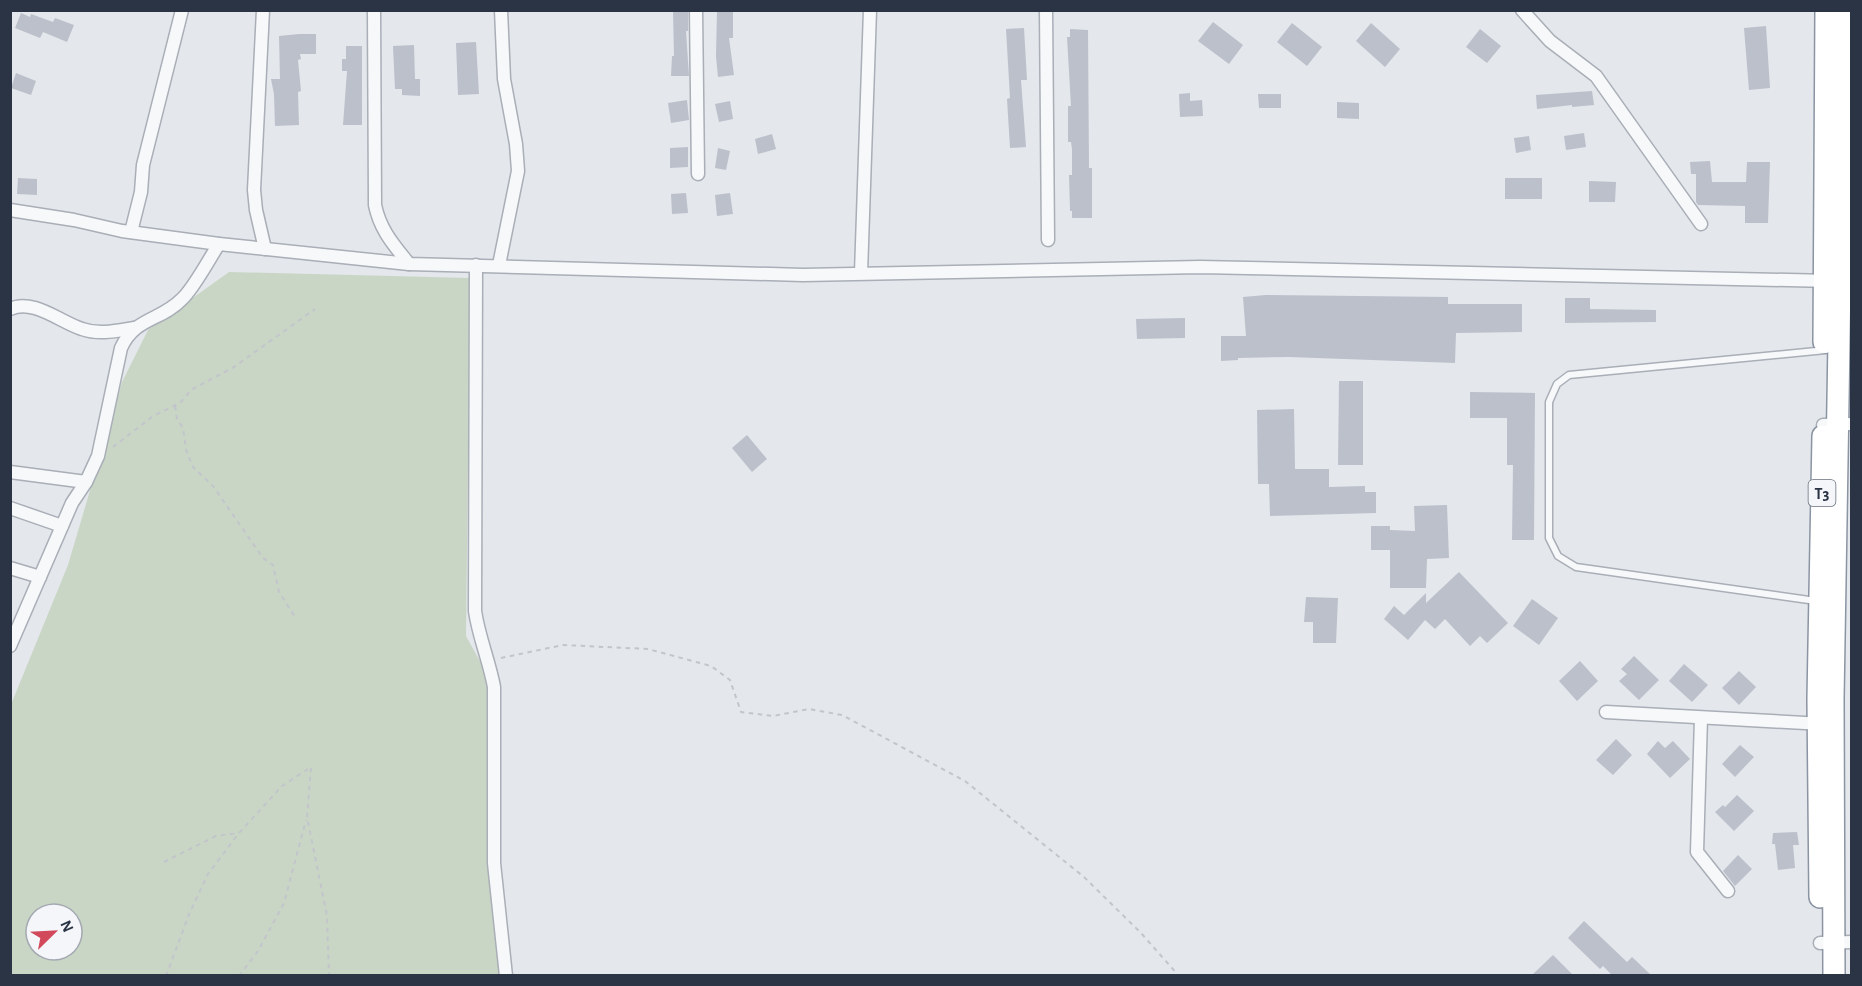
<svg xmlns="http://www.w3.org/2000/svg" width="1862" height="986" viewBox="0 0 1862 986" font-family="'Alegreya Sans',sans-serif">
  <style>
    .green { fill: #c9d6c5; fill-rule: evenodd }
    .building { fill: #bbc0ca }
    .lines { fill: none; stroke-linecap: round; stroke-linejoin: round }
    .lane-casing { stroke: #a9aeb7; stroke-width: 9 }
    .street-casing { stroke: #a9aeb7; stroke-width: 15 }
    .highway-casing { stroke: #8b94a3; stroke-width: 24 }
    .path { stroke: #c2c5cb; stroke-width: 2; stroke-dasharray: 4.5 4.5; stroke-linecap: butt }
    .lane { stroke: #f7f8fa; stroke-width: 6 }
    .street { stroke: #f7f8fa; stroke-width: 12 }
    .highway { stroke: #fff; stroke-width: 21 }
    .labels { text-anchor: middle; stroke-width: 4.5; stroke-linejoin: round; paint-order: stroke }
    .shield { fill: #f4f6f9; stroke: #676e7b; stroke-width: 1.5 }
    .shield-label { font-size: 16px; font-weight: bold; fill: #2b3445 }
  </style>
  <rect width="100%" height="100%" fill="#e4e7ec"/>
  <path class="green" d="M229 272 470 278 466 636 488 676 502 975H11L10 707 68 565 122 382 148 330ZM36 914H72V950H36Z"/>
  <g class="building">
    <polygon points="673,11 688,11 688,31 686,31 689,76 671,76 672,56 674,56"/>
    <polygon points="717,11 733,11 733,38 729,38 734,75 718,77 716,56"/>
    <polygon points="21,13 30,17 31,14 53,22 55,18 74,25 67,42 43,32 40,38 15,28"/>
    <polygon points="1213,22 1243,45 1229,64 1198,41"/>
    <polygon points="1292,23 1322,47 1307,66 1277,42"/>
    <polygon points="1371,23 1400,49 1385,67 1356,41"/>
    <polygon points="1766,26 1770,88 1749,90 1744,28"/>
    <polygon points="1024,28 1027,80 1021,80 1026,147 1010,148 1007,99 1010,98 1006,29"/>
    <polygon points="1070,29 1088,30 1089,168 1092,168 1092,218 1072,218 1072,211 1070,211 1069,175 1072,175 1072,149 1071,142 1068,142 1068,106 1071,106 1067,37 1070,37"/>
    <polygon points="1480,29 1501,46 1487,63 1466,47"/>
    <polygon points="299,34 316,34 316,54 300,54 301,59 298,60 301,91 298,92 299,125 275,126 274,94 271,79 280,79 279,36"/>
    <polygon points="476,42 479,94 458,95 456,43"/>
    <polygon points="414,45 415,79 420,79 420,96 402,95 402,89 395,89 393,46"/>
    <polygon points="346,46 362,46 362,125 343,125 347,71 342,71 342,59 346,59"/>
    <polygon points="16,73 36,81 31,95 11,88"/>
    <polygon points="1592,91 1594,105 1572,107 1572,105 1537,109 1536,95"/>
    <polygon points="1190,93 1190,101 1202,100 1203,116 1180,117 1179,94"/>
    <polygon points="1258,94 1281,94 1281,108 1259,108"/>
    <polygon points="687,100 689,120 671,123 668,103"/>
    <polygon points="730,101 733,119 719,122 715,104"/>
    <polygon points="1337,102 1359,103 1359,119 1337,118"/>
    <polygon points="1584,133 1586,147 1566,150 1564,136"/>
    <polygon points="772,134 776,149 758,154 755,139"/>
    <polygon points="1529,136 1531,150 1516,153 1514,138"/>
    <polygon points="688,147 688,167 670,168 670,148"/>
    <polygon points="718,148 730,151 726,170 715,168"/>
    <polygon points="1710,161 1712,182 1746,182 1747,162 1770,162 1768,223 1745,223 1745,206 1698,205 1696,202 1696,174 1691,174 1690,162"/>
    <polygon points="18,178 37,179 37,195 17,194"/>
    <rect x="1505" y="178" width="37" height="21"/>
    <polygon points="1589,181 1616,182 1615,202 1589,202"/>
    <polygon points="686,193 688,213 672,214 671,194"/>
    <polygon points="730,193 733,214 717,216 715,195"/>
    <polygon points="1266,295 1448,297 1448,304 1522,304 1522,332 1456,333 1455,363 1289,357 1238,358 1238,360 1221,361 1221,336 1246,336 1243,297"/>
    <polygon points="1565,298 1590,298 1590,309 1656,310 1656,322 1565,323"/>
    <polygon points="1185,318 1185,338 1137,339 1136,319"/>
    <polygon points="1339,381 1363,381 1363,465 1338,465"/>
    <polygon points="1470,392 1535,393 1534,540 1512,540 1513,465 1507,465 1507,418 1470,418"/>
    <polygon points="1294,409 1295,469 1329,469 1329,487 1365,486 1365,492 1376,492 1376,513 1270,516 1269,484 1258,484 1257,410"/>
    <polygon points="747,435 767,459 752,472 732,448"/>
    <polygon points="1447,505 1449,558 1427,559 1426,588 1390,588 1390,550 1371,550 1371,526 1390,526 1390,530 1415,531 1414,506"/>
    <polygon points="1459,572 1508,623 1487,643 1480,636 1470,646 1445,619 1435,629 1425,620 1408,640 1384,619 1394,606 1404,615 1426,593 1426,603"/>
    <polygon points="1306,597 1338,598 1336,643 1313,643 1313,622 1304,622"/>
    <polygon points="1532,599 1558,618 1539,645 1513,626"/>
    <polygon points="1634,656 1659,680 1639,700 1619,681 1627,674 1621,669"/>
    <polygon points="1580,661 1598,681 1577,701 1559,681"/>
    <polygon points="1684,664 1708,685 1692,702 1669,681"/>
    <polygon points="1739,671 1756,687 1739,705 1722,688"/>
    <polygon points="1616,739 1632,755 1613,775 1596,760"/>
    <polygon points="1658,741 1665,748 1673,741 1690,759 1670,778 1647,754"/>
    <polygon points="1740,745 1754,757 1735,777 1722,764"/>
    <polygon points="1737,795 1754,811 1734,831 1715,812 1723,805 1725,807"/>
    <polygon points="1797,832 1799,845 1793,845 1795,868 1778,870 1775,844 1772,844 1773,833"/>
    <polygon points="1738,855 1752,869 1735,886 1723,871"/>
    <polygon points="1584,921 1627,962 1632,957 1651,975 1612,975 1603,966 1600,969 1568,938"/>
    <polygon points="1553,955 1573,975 1532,975"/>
  </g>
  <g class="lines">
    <g class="lane-casing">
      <polyline id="lane" points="1816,601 1576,567 1558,556 1549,538 1549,402 1557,384 1569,375 1826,350"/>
    </g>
    <g class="street-casing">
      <g id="street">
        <polyline points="263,10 254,190 256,210 265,249"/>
        <path d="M374 10 375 205C380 230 394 245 409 264"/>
        <polyline points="696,10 698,174"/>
        <polyline points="1046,10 1048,240"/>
        <polyline points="1522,10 1550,41 1596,76 1701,224"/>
        <polyline points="10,210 74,220 122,231 219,244 409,264 803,275 1200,267 1830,281"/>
        <polyline points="131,232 141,192 143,165 182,10"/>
        <path d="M476 265 475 611C479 638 489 660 494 687V863L506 976"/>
        <polyline points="499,265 518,171 516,144 504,79 501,10"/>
        <polyline points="861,273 870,10"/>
        <path d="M10 309C33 298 60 322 82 329 99 335 116 331 134 328"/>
        <polyline points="1823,425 1852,424"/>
        <polyline points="10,472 86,482"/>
        <polyline points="10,508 62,526"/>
        <polyline points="10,568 40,577"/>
        <path d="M10 646 72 503 86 482 98 456 121 348C135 317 161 321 182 299 194 288 209 259 219 244"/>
        <polyline points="1606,712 1823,724"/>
        <polyline points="1701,718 1697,852 1728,891"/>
        <polyline points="1820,943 1852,942"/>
      </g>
    </g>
    <g class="highway-casing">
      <g id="highway">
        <polyline points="1824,342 1826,10"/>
        <polyline points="1820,897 1818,699 1823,436"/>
        <polyline points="1834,976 1833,699 1840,281 1841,10"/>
      </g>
    </g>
    <g class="path">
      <polyline points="175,406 177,419 183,428 186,450 193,467 213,486 263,558 273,565 279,592 295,617"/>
      <polyline points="113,447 153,416 180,403 191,390 234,367 315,309"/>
      <polyline points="501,658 563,645 648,649 711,666 730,680 741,712 773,716 809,709 842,715 965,781 1084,877 1141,933 1179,976"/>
      <polyline points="164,862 216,836 239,833"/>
      <polyline points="166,976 190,912 208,874 239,833 282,786 311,767 307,817 327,916 329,976"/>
      <polyline points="239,976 258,951 284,903 306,820"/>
    </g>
    <use href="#lane" class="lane"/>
    <use href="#street" class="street"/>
    <use href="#highway" class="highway"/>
  </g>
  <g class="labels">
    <rect class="shield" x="1808.5" y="480" width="27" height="26" rx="4.5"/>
    <g class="shield-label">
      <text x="1822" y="499">T3</text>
    </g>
  </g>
  <rect width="1862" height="986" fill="none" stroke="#2b3445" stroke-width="24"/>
  <g transform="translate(54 932) rotate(66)"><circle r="28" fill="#f4f6f9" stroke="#a4a8b1" stroke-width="1.5"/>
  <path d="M0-4.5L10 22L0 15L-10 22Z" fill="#d1495b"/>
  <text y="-9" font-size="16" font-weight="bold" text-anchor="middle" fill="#2b3445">N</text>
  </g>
</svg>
